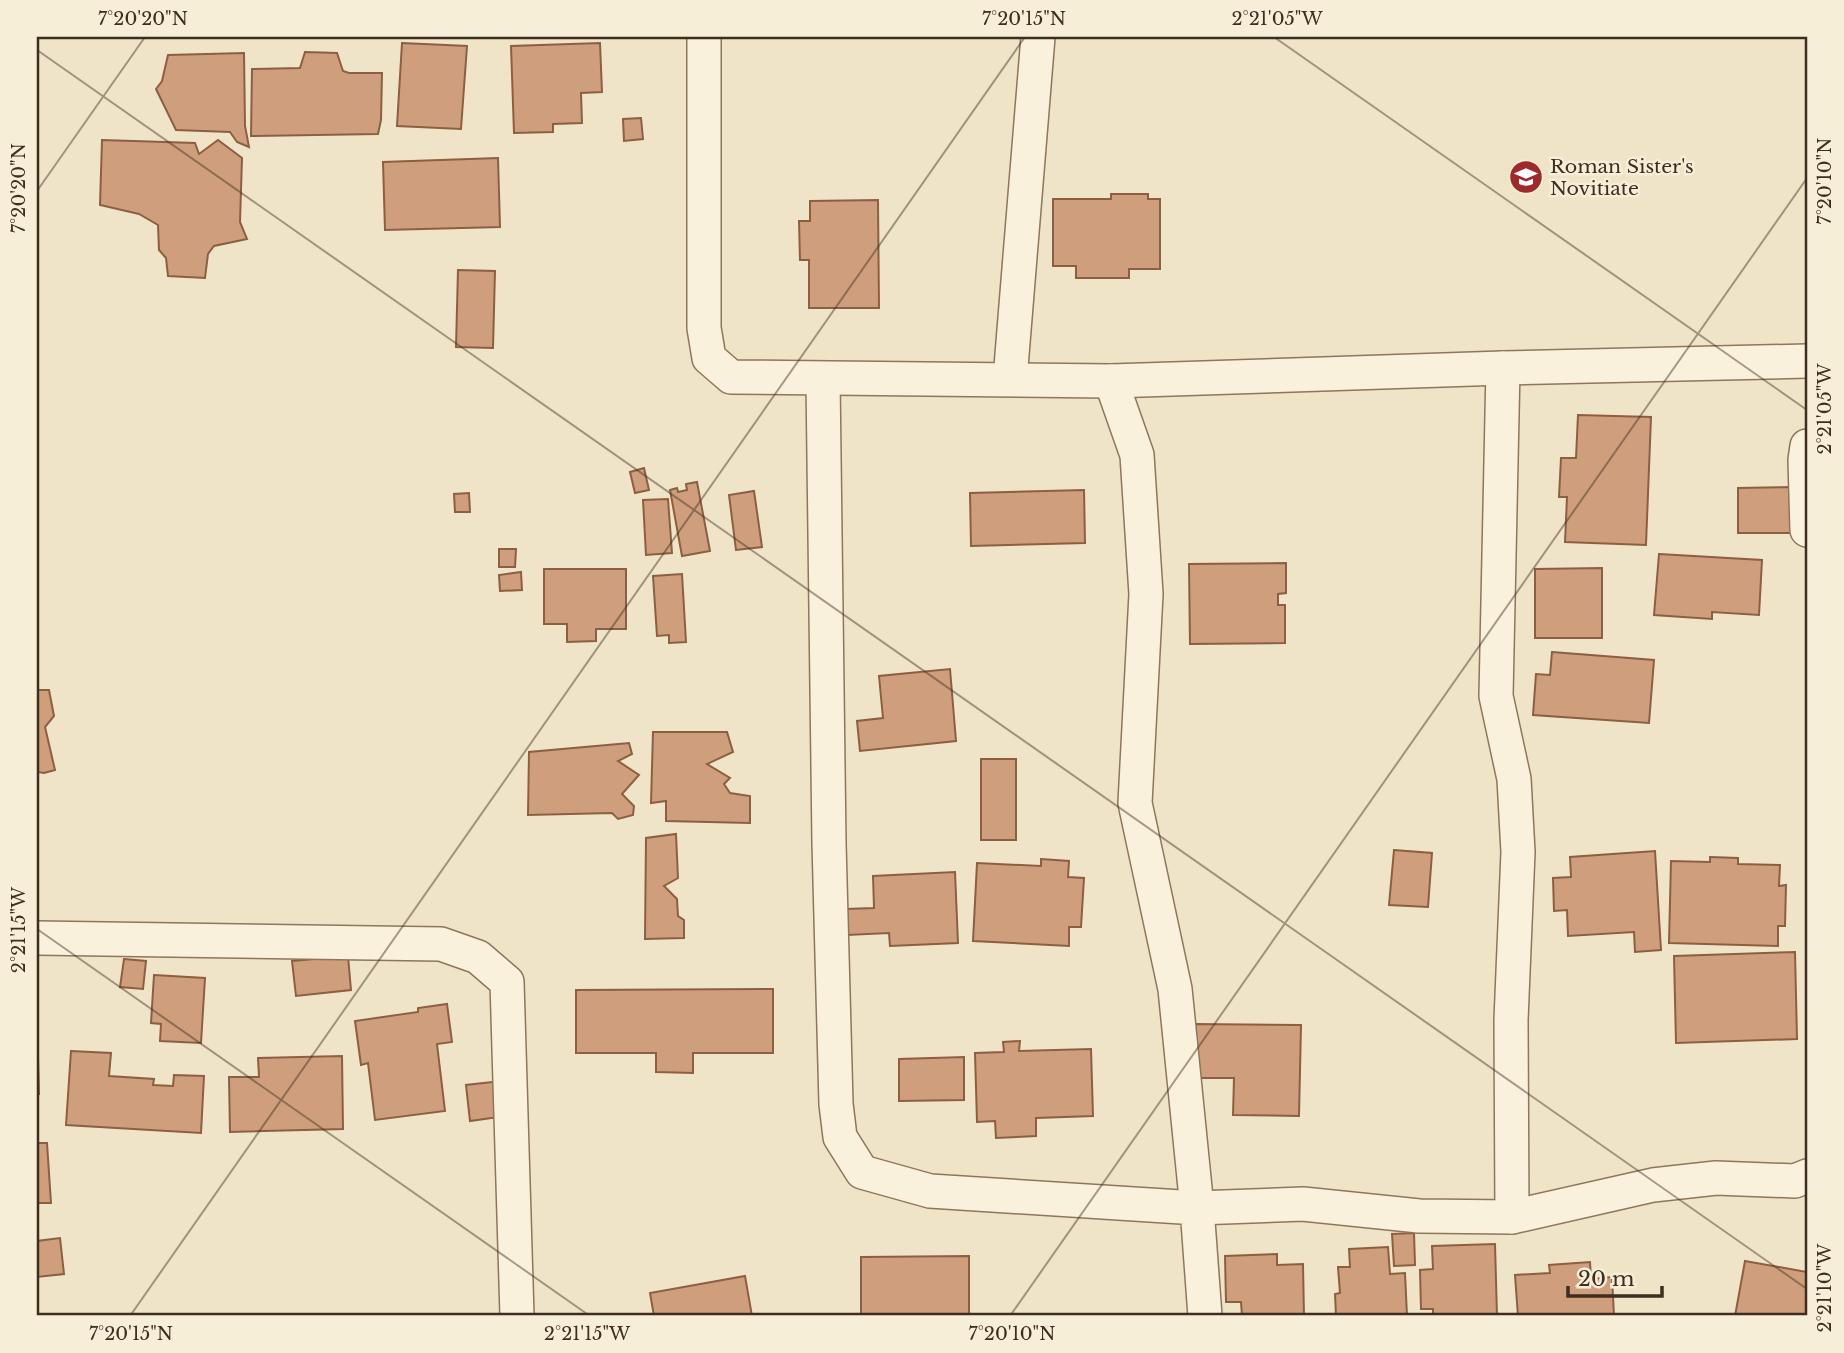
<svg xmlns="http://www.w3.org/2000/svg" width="1844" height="1353" viewBox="0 0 1844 1353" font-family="'Libre Baskerville',serif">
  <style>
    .building { fill: #cf9f7d; stroke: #8d5f41; stroke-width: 2 }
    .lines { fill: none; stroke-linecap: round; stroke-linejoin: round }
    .minor-casing { stroke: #8d765c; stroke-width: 36 }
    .minor { stroke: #faf1dc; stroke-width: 33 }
    .ticks { fill: none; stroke: #3d2e20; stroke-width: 2; stroke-opacity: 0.45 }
    .labels { text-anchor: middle; stroke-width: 5; stroke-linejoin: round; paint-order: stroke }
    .poi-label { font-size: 19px; fill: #3d2e20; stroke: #f7eed8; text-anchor: start }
    .neatline { fill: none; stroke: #3d2e20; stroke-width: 2.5 }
    .ticks-label { font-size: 18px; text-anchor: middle; fill: #3d2e20 }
  </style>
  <rect width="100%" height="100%" fill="#f0e4c8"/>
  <g class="building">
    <polygon points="402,43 467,46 461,129 397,126"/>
    <polygon points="600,43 602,92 581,93 582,123 553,124 553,132 514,133 511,46"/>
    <polygon points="305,52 337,53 343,71 349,73 382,73 381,120 378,134 251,136 252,69 300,68"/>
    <polygon points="244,53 245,126 249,147 237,142 230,132 176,130 156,89 162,81 168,55"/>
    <polygon points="641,118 643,139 624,141 623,119"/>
    <polygon points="102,140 195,143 199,154 218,140 242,158 240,222 247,239 214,246 208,254 205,278 168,276 166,258 159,250 158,225 139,214 100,205"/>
    <polygon points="498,158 500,227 385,230 383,162"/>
    <polygon points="1111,194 1148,194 1148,199 1160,199 1160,269 1129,269 1129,278 1076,278 1076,266 1053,266 1053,199 1111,199"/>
    <polygon points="878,200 879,308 809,308 809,260 800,260 799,221 810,221 810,201"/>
    <polygon points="458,270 495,271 493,348 456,347"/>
    <polygon points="1578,415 1651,417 1646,545 1565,542 1567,497 1559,497 1561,458 1576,458"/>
    <polygon points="644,468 649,490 635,493 630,472"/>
    <polygon points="697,482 710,551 682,556 670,490 677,488 678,492 687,490 686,484"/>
    <polygon points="1793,487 1793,533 1738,533 1738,488"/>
    <polygon points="1084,490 1085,543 971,546 970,493"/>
    <polygon points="754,491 762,547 736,550 729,495"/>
    <polygon points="469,493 470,512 455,512 454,494"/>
    <polygon points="668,499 672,553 646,555 643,500"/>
    <polygon points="499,549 516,549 515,567 499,567"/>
    <polygon points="1659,554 1762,560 1759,615 1712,612 1712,619 1654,615"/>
    <polygon points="1286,563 1286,593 1278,594 1278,605 1285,605 1285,643 1190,644 1189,564"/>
    <polygon points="1602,568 1602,638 1535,638 1535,569"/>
    <polygon points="544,569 626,569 626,629 596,629 596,641 567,642 567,624 544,624"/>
    <polygon points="521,572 522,590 500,591 499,575"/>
    <polygon points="682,574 686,642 669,643 669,635 657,636 653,576"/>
    <polygon points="1552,652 1654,660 1649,723 1533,715 1536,674 1550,675"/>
    <polygon points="950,669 956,741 860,751 857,721 883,718 879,676"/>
    <polygon points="37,690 49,690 54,716 45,727 55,770 44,773 37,772"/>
    <polygon points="653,732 727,732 733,752 707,764 730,778 724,784 730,793 750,796 750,823 666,821 666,801 651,803"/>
    <polygon points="629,743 632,754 618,761 639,775 622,794 634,806 633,815 618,819 612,813 528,815 529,752"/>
    <rect x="981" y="759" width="35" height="81"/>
    <polygon points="676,834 678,878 664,886 677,899 678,916 684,920 684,938 645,939 646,838"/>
    <polygon points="1394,850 1432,853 1428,907 1389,905"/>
    <polygon points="1655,851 1661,950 1635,952 1634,932 1568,936 1567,910 1554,911 1553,878 1571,877 1570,857"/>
    <polygon points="1710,857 1738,858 1738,864 1780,865 1779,886 1786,885 1785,926 1778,926 1778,946 1669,943 1671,861 1710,862"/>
    <polygon points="1041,859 1069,861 1068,877 1084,878 1081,927 1069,927 1069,946 973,941 977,863 1041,866"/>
    <polygon points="955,872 958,943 890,946 889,933 847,935 846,909 874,908 873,876"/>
    <polygon points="1795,952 1797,1039 1676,1043 1674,956"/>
    <polygon points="348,956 351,990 296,996 292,961"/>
    <polygon points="124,959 146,961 143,989 120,987"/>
    <polygon points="154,975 205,978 201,1043 160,1041 161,1024 151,1023"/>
    <polygon points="773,989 773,1053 693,1053 693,1073 656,1072 656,1053 576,1053 576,990"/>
    <polygon points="447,1004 452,1042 437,1044 445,1111 375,1120 368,1063 361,1065 355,1021 418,1012 418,1008"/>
    <polygon points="1195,1024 1301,1025 1299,1116 1233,1115 1234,1078 1195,1078"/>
    <polygon points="1020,1041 1019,1051 1091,1049 1093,1116 1036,1118 1036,1136 996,1138 995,1121 977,1122 975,1053 1004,1052 1003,1042"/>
    <polygon points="71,1051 111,1053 109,1076 154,1079 153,1085 173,1086 174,1075 204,1076 201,1133 66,1125"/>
    <polygon points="342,1056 343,1129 230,1132 229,1077 259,1077 258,1058"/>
    <polygon points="964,1057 964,1100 899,1101 899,1059"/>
    <polygon points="37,1059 38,1059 39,1094 37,1094"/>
    <polygon points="501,1081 506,1116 470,1121 466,1085"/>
    <polygon points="37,1143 47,1143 51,1203 37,1203"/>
    <polygon points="1414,1233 1415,1265 1394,1266 1392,1234"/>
    <polygon points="60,1238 64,1274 37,1277 37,1241"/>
    <polygon points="1495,1244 1497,1316 1433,1316 1433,1309 1421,1309 1420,1270 1433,1269 1432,1246"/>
    <polygon points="1388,1247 1390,1274 1405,1273 1407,1316 1336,1316 1335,1294 1340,1293 1338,1267 1350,1267 1349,1249"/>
    <polygon points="1277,1254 1277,1265 1303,1264 1304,1316 1242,1316 1241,1302 1226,1302 1225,1256"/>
    <polygon points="969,1256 969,1316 861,1316 861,1257"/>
    <polygon points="1745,1261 1807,1272 1807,1316 1735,1316"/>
    <polygon points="1590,1262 1591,1279 1612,1277 1614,1316 1518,1316 1515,1275 1550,1273 1549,1265"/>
    <polygon points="745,1276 752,1316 654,1316 650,1293"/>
  </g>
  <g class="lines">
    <g class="minor-casing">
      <g id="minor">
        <polyline points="704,37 704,328 709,358 731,377 1111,381 1503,368 1807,361"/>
        <polyline points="1503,368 1496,696 1514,779 1518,852 1511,1020 1512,1217"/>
        <polyline points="1010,379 1038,37"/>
        <polyline points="823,380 829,843 836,1104 840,1137 862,1172 930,1191 1197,1208 1205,1316"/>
        <polyline points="1111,381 1137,455 1146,594 1135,803 1175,989 1197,1208 1303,1204 1419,1216 1512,1217 1653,1185 1716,1178 1795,1181 1807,1176"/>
        <polyline points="1807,446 1805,460 1807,530"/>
        <polyline points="37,938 441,944 478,957 507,982 517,1316"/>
      </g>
    </g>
    <use href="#minor" class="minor"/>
  </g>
  <path class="ticks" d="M1274 37 1807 410M37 50 1807 1289M37 191 145 37M37 929 590 1316M130 1316 1025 37M1010 1316 1807 178"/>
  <defs>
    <g id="school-disc" transform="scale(1.75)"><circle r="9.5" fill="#9e2a2b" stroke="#f7eed8"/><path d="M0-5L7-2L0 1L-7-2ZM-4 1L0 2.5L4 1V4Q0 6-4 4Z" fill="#fff"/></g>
  </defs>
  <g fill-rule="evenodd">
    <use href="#school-disc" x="1526" y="177"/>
  </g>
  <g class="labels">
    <g class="poi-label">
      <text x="1550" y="173">Roman Sister's<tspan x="1550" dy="22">Novitiate</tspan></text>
    </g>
  </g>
  <rect width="1844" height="1353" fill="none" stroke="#f7eed8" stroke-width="77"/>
  <path d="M1568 1286v10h94v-10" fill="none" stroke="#3d2e20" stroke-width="3.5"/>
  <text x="1578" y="1286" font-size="21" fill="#3d2e20" stroke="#f7eed8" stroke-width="5" paint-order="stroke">20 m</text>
  <rect x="38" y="38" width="1768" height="1276" class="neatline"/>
  <g class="ticks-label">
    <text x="143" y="25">7°20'20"N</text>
    <text x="1024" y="25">7°20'15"N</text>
    <text x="1277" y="25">2°21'05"W</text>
    <text transform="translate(1825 181) rotate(-90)" y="6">7°20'10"N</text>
    <text transform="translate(19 188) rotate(-90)" y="6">7°20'20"N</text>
    <text transform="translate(1825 409) rotate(-90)" y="6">2°21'05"W</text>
    <text transform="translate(19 930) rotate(-90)" y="6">2°21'15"W</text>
    <text transform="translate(1825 1288) rotate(-90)" y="6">2°21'10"W</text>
    <text x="131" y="1340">7°20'15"N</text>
    <text x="587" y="1340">2°21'15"W</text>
    <text x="1012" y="1340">7°20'10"N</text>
  </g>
</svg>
